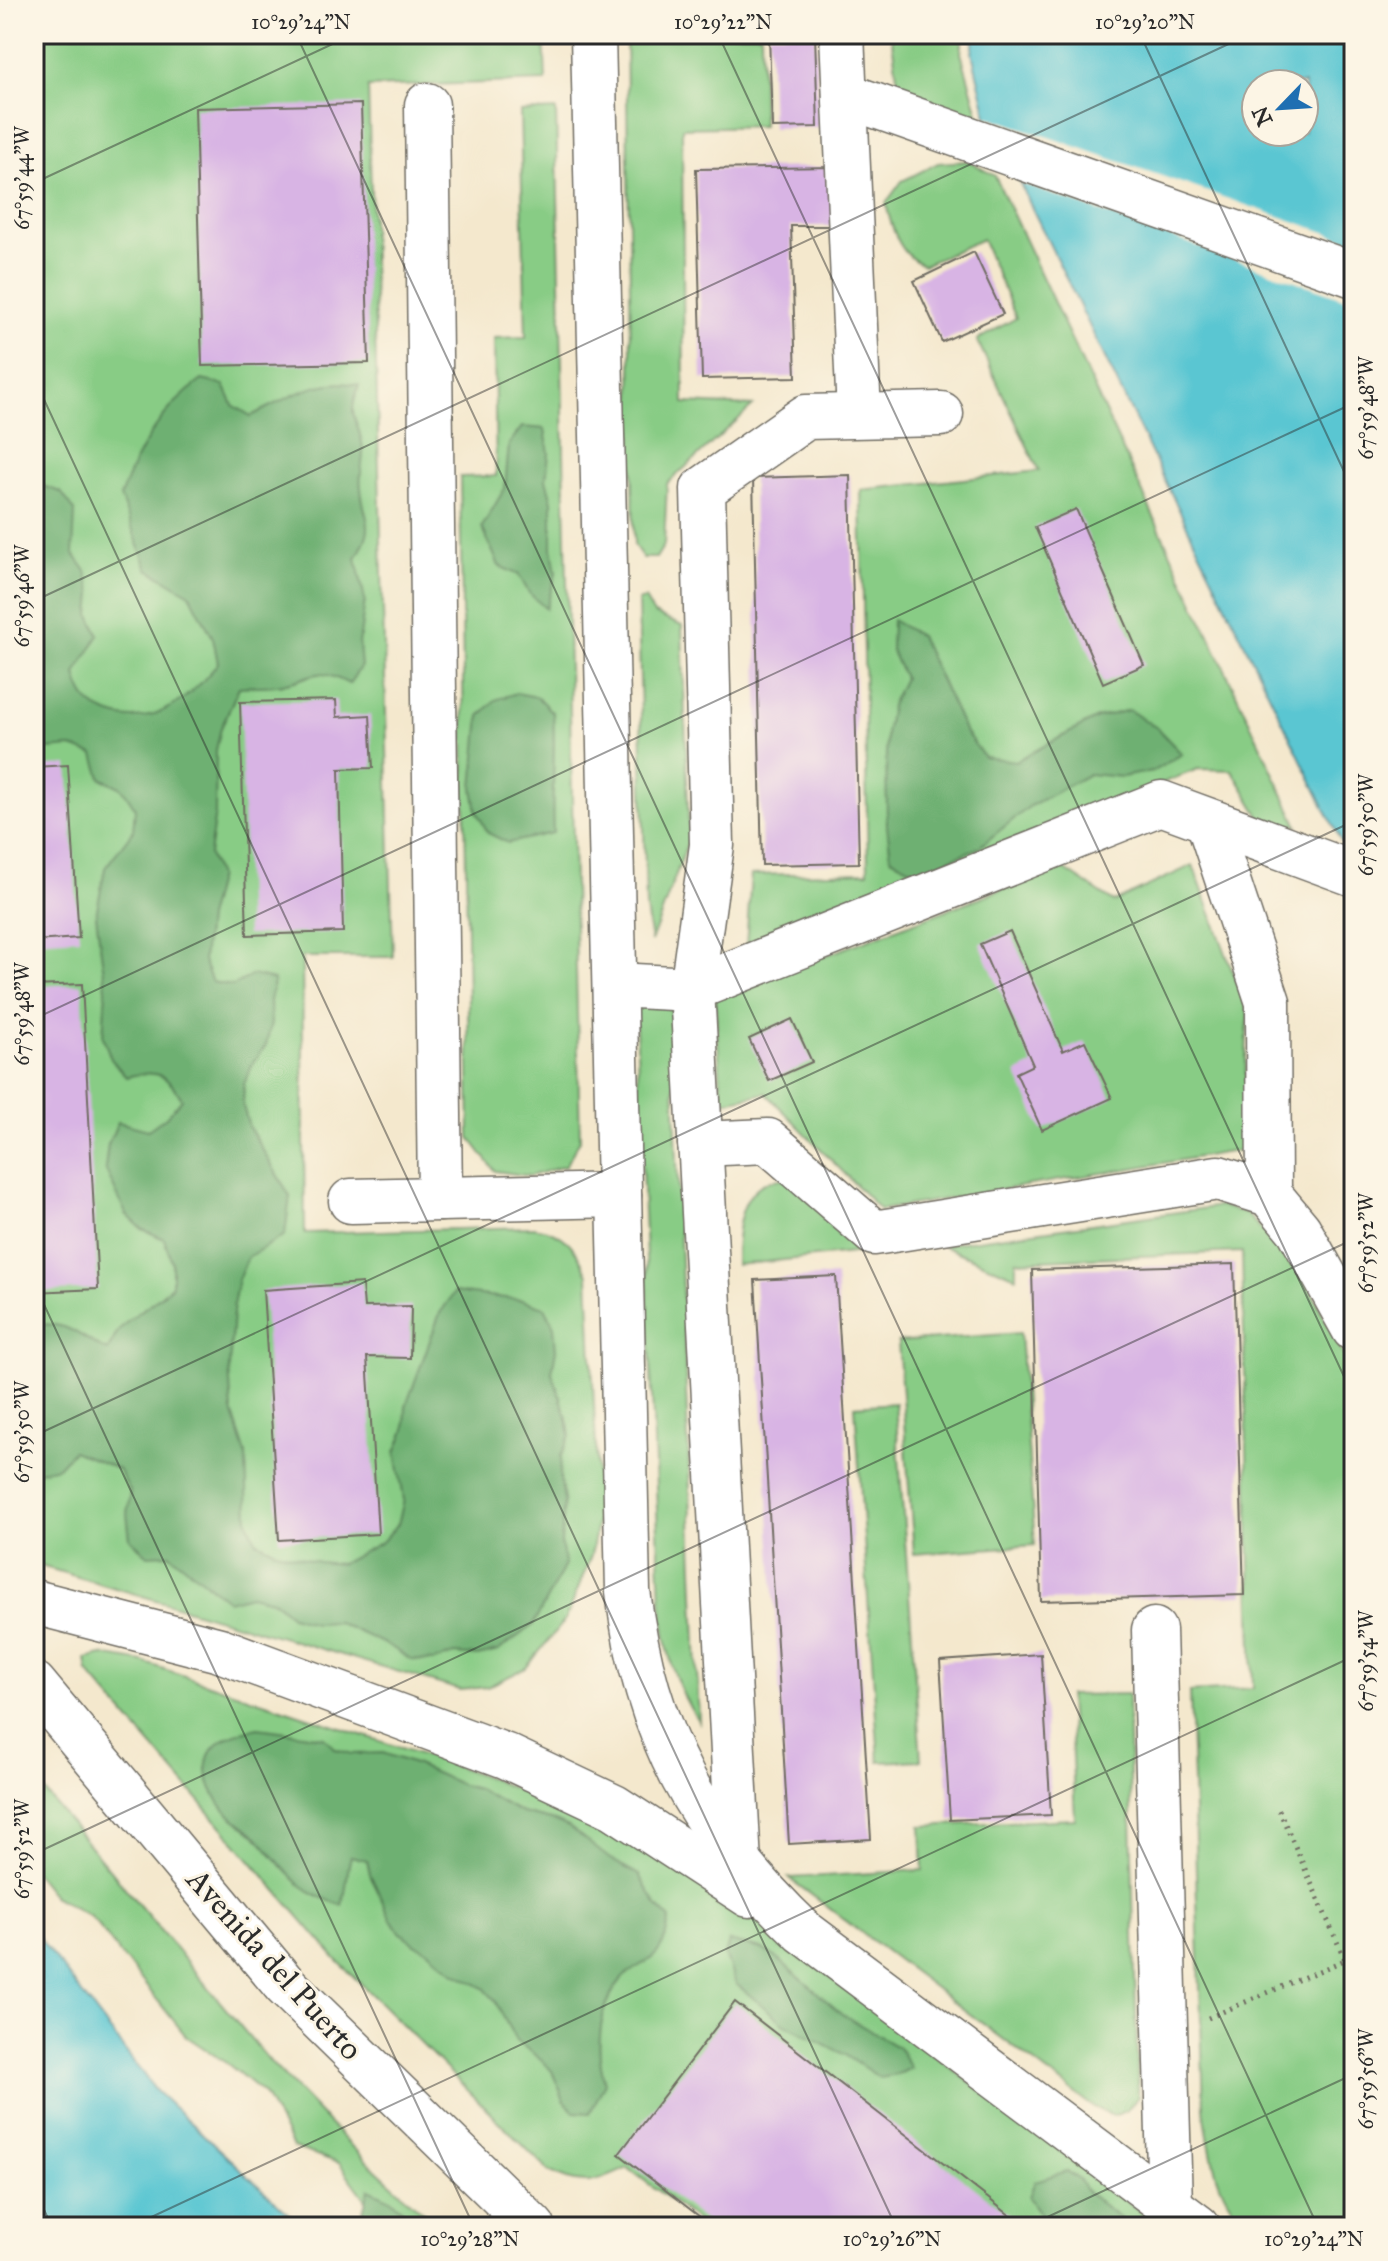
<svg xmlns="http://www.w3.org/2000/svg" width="1388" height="2261" viewBox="0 0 1388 2261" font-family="'IM FELL Great Primer',serif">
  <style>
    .green { fill: #88cc85; stroke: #5a7c58; stroke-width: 2 }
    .forest { fill: #6eb072; stroke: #4c6e4e; stroke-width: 2 }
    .water { fill: #5ac6d2; stroke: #42787e; stroke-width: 2; fill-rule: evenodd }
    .pier { fill: #f4e8cd }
    .building { fill: #d8b4e4 }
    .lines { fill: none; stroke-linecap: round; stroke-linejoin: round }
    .minor-casing { stroke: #716d64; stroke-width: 47 }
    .path { stroke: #716d64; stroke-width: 5; stroke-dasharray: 2 6; stroke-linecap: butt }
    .minor { stroke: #fff; stroke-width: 44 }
    .ticks { fill: none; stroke: #2b2b2b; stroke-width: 2; stroke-opacity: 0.45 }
    .labels { text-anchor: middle; stroke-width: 6; stroke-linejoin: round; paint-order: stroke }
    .street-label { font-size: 32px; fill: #2b2b2b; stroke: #fcf5e5 }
    .neatline { fill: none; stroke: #2b2b2b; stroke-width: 3 }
    .ticks-label { font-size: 20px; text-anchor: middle; fill: #2b2b2b }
  </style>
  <rect width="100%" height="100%" fill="#fcf5e5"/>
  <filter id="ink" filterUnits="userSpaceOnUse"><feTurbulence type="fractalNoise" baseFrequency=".0125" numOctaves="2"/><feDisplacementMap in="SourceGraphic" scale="16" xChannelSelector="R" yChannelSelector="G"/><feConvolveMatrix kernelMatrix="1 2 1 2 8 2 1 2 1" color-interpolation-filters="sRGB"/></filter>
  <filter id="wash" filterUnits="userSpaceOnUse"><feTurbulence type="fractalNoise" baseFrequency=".006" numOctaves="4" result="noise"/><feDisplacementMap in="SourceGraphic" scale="32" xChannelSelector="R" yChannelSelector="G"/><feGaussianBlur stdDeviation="1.8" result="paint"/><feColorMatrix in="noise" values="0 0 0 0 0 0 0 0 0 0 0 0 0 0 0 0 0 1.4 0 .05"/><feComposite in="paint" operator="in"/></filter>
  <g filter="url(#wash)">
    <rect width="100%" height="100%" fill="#f4e8cd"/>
    <g class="green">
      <path d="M34 34H544L546 81 368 87 393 957H302L305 1233 534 1227C567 1233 575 1246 588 1275L599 1512 591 1556 566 1619 526 1668 487 1687 460 1690 34 1564Z"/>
      <polygon points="626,34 761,34 763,126 682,128 684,403 753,406 667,484 664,545 656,558 643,558 634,545"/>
      <polygon points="891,34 963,34 961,53 980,120 899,90"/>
      <polygon points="556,110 580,1140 565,1166 530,1176 495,1171 470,1138 460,477 496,476 494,338 526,337 520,112"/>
      <path d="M968 161 995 176 1298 826 1264 823 1232 770 1198 769 746 946 751 875 868 872 861 490 1039 471 977 340 1016 318 982 239 924 265C900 257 891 227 886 203L902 181 938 163Z"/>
      <polygon points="645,599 654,614 682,626 689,839 651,942 646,908 638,601"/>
      <polygon points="1193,865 1248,1013 1242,1150 880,1210 766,1093 722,1102 715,997 1061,867 1114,902"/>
      <path d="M635 1005 671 1007 699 1722C673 1685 665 1645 661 1602Z"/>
      <path d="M795 1177 912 1247 736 1265C736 1238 737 1191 770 1181 778 1179 787 1178 795 1177Z"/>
      <path d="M1221 1206 1246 1214 1298 1265 1354 1376V2227H1251C1215 2200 1210 2151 1204 2109L1190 1692 1253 1688 1242 1252 1016 1261V1277L941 1245Z"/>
      <polygon points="1020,1333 1035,1545 914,1554 898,1342"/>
      <polygon points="895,1403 921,1760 879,1762 855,1406"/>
      <path d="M102 1655 143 1662 479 1774 523 1792 581 1812 739 1907 1161 2227H705L628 2168C595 2183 582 2189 549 2171L336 1959 88 1672 86 1659Z"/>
      <polygon points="1128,1694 1138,2097 1126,2111 1113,2116 1092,2106 789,1878 923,1870 921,1826 1075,1819 1069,1695"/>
      <polygon points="34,1779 272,2064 355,2150 439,2227 386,2227 339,2163 293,2147 264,2094 229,2065 186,2036 91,1917 53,1896 34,1872"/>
    </g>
    <g class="forest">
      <path d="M202 380 224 385 233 405 251 416C288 398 318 377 359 385 357 393 353 402 353 410 353 420 363 435 363 451 363 464 359 475 361 488 364 524 378 521 356 558L365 600 359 644 361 666 349 684C313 665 317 677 283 684 269 687 253 685 239 687L221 728 216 750 215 813 209 855 218 876 207 918 203 961 212 982 233 986 252 975 274 980 270 1001 271 1023 266 1045 253 1063 244 1084 243 1106 249 1127 290 1196 285 1235 248 1257 238 1279 234 1300 229 1368 232 1411 246 1454 248 1521 256 1541 276 1551 319 1562 341 1564 382 1542 398 1524 404 1500 396 1452 405 1430 406 1406 440 1313 455 1292 522 1300 545 1307 554 1326 556 1350 552 1372 566 1414 570 1435 561 1456 560 1478 564 1500 561 1543 565 1565 533 1625 498 1651 478 1656 455 1654 434 1661 411 1660 391 1647 337 1622 314 1623 291 1616 272 1600 250 1595 228 1601 170 1554 148 1555 130 1539 127 1514 130 1491 118 1469 73 1451 58 1467 34 1472V1326C64 1318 82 1338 107 1351 112 1343 116 1334 121 1328 136 1311 156 1303 172 1285V1262L164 1239 142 1229 126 1214 105 1168 108 1144 118 1122 148 1130 166 1117 182 1099C166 1073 156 1069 126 1077L111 1059 103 1037 106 989 96 915 105 868 133 831 135 808 122 788 101 778 94 755 71 747 47 749 34 746V488L40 485 61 492 75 511 73 553 86 571 92 593 90 615 99 635 76 674C81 696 89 707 111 714 154 730 193 695 218 663L213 638 190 594 148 569 120 497C137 450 161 409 202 380Z"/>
      <polygon points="522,427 545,429 549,453 546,479 552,502 552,549 556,573 546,609 529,593 519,575 499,566 482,527 505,488 509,444"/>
      <polygon points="892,620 920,636 964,730 984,757 1016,761 1097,718 1129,710 1157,728 1182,754 1153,771 1122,777 1089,774 1030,806 978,848 918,872 891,858 887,826 886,735 891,705 904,678 891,649"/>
      <path d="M516 693 537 697 553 713C556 753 551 793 553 833L508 843 488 833 477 812 473 788 480 716 495 700Z"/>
      <path d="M258 1728 324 1737 336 1749 352 1754 383 1753 417 1765 462 1785 477 1789 522 1813 555 1821 569 1827 610 1859 639 1875 657 1906 670 1919C667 1928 666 1940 660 1949 653 1962 631 1967 621 1980 598 2008 595 2050 605 2083L590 2113 574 2112 564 2100 552 2071 541 2059 516 2041 494 1999 484 1988 455 1973 429 1951 415 1944 401 1933 391 1920 370 1874 367 1860 351 1856C346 1872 348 1888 342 1905 293 1890 289 1872 257 1837 246 1825 229 1818 220 1804 192 1759 210 1737 258 1728Z"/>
      <polygon points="729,1941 762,1949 777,1958 842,2014 899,2048 911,2068 897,2075 880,2078 842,2053 785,2024 736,1984 725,1955"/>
      <polygon points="1067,2171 1079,2180 1088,2193 1132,2227 1051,2227 1048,2225 1029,2197 1035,2181"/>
      <polygon points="369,2189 389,2198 424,2227 367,2227 363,2211"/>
    </g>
    <g class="water">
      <path d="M975 34H1354V868L987 116 972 53ZM1256 84H1304V132H1256Z"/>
      <polygon points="34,1931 156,2091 303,2227 34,2227"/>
    </g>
    <polygon class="pier" points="987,116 1354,242 1354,302 1020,183"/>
    <g id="blocks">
      <g class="building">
        <polygon points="769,34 815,34 818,127 772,128"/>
        <polygon points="361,104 369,363 202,366 195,108"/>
        <polygon points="834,167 835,226 791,226 796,377 702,379 696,169"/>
        <polygon points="974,252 1003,314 942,342 914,281"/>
        <polygon points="850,475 859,863 762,865 753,478"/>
        <polygon points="1076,509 1144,665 1103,683 1035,527"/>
        <polygon points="336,700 337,717 370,715 373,768 339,769 343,932 247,935 240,702"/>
        <polygon points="68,765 79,938 34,941 34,767"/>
        <polygon points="1010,931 1063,1051 1085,1041 1112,1098 1042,1130 1016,1073 1033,1065 980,944"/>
        <polygon points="82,984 98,1289 34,1292 34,986"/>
        <polygon points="792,1019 812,1062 769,1081 749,1039"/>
        <polygon points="1234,1264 1244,1595 1041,1601 1032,1270"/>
        <polygon points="836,1276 871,1839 789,1844 755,1280"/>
        <polygon points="362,1283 364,1307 411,1306 410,1358 367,1357 378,1534 279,1540 263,1290"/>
        <polygon points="1041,1654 1051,1815 950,1820 940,1661"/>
        <polygon points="735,2002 922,2147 1025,2227 713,2227 619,2154"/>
      </g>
    </g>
  </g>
  <g filter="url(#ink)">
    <use href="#blocks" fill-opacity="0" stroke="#716d64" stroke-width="2"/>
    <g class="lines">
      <g class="minor-casing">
        <g id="minor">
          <path d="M593 34 628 1591C644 1734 701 1834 804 1932L1198 2227"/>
          <polyline points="842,34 859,415"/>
          <polyline points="845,95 1354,275"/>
          <polyline points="427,105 440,1199"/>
          <polyline points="1208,821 1268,1002 1269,1194"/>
          <polyline points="615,985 692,989 1161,803 1354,874"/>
          <polyline points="700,1144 768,1141 874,1233 1218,1178 1269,1194 1299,1230 1354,1329"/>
          <polyline points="351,1201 619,1195"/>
          <polyline points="34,1602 220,1650 506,1756 614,1807 749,1895"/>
          <polyline points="1154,1630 1170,2206"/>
          <polyline points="34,1684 285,1985 533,2227"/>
          <polyline points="739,1864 692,989 712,845 703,489 806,417 941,414"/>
        </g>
      </g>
      <g class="path">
        <polyline points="1279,1810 1354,1980"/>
        <polyline points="1208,2018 1354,1956"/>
      </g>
      <use href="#minor" class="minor"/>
    </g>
  </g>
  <path class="ticks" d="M296 34 1318 2227M718 34 1354 1398M1140 34 1354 493M34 183 354 34M34 378 896 2227M34 601 1250 34M34 1019 1354 403M34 1283 474 2227M34 1436 1354 821M34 1854 1354 1239M34 2188 52 2227M130 2227 1354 1656M1026 2227 1354 2074"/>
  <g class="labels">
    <g class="street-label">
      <text transform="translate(275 1964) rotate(48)" y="11">Avenida del Puerto</text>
    </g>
  </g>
  <rect width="1388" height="2261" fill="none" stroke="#fcf5e5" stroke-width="88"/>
  <g transform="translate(1280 108) rotate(245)"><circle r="38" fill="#fcf5e5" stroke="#a8a49b" stroke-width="2"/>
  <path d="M0-6L14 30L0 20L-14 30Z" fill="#1f6fb2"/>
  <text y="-12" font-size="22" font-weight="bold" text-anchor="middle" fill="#2b2b2b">N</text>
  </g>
  <rect x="44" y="44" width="1300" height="2173" class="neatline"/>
  <g class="ticks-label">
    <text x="301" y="29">10°29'24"N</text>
    <text x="723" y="29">10°29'22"N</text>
    <text x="1145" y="29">10°29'20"N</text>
    <text transform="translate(22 178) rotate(-90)" y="7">67°59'44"W</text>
    <text transform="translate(1366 408) rotate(-90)" y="7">67°59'48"W</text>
    <text transform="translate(22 596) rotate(-90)" y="7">67°59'46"W</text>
    <text transform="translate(1366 825) rotate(-90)" y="7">67°59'50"W</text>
    <text transform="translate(22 1014) rotate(-90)" y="7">67°59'48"W</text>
    <text transform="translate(1366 1243) rotate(-90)" y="7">67°59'52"W</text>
    <text transform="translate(22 1432) rotate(-90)" y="7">67°59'50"W</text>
    <text transform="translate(1366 1661) rotate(-90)" y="7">67°59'54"W</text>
    <text transform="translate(22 1849) rotate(-90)" y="7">67°59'52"W</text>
    <text transform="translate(1366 2079) rotate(-90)" y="7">67°59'56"W</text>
    <text x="470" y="2246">10°29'28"N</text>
    <text x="892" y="2246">10°29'26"N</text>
    <text x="1314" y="2246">10°29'24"N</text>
  </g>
</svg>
